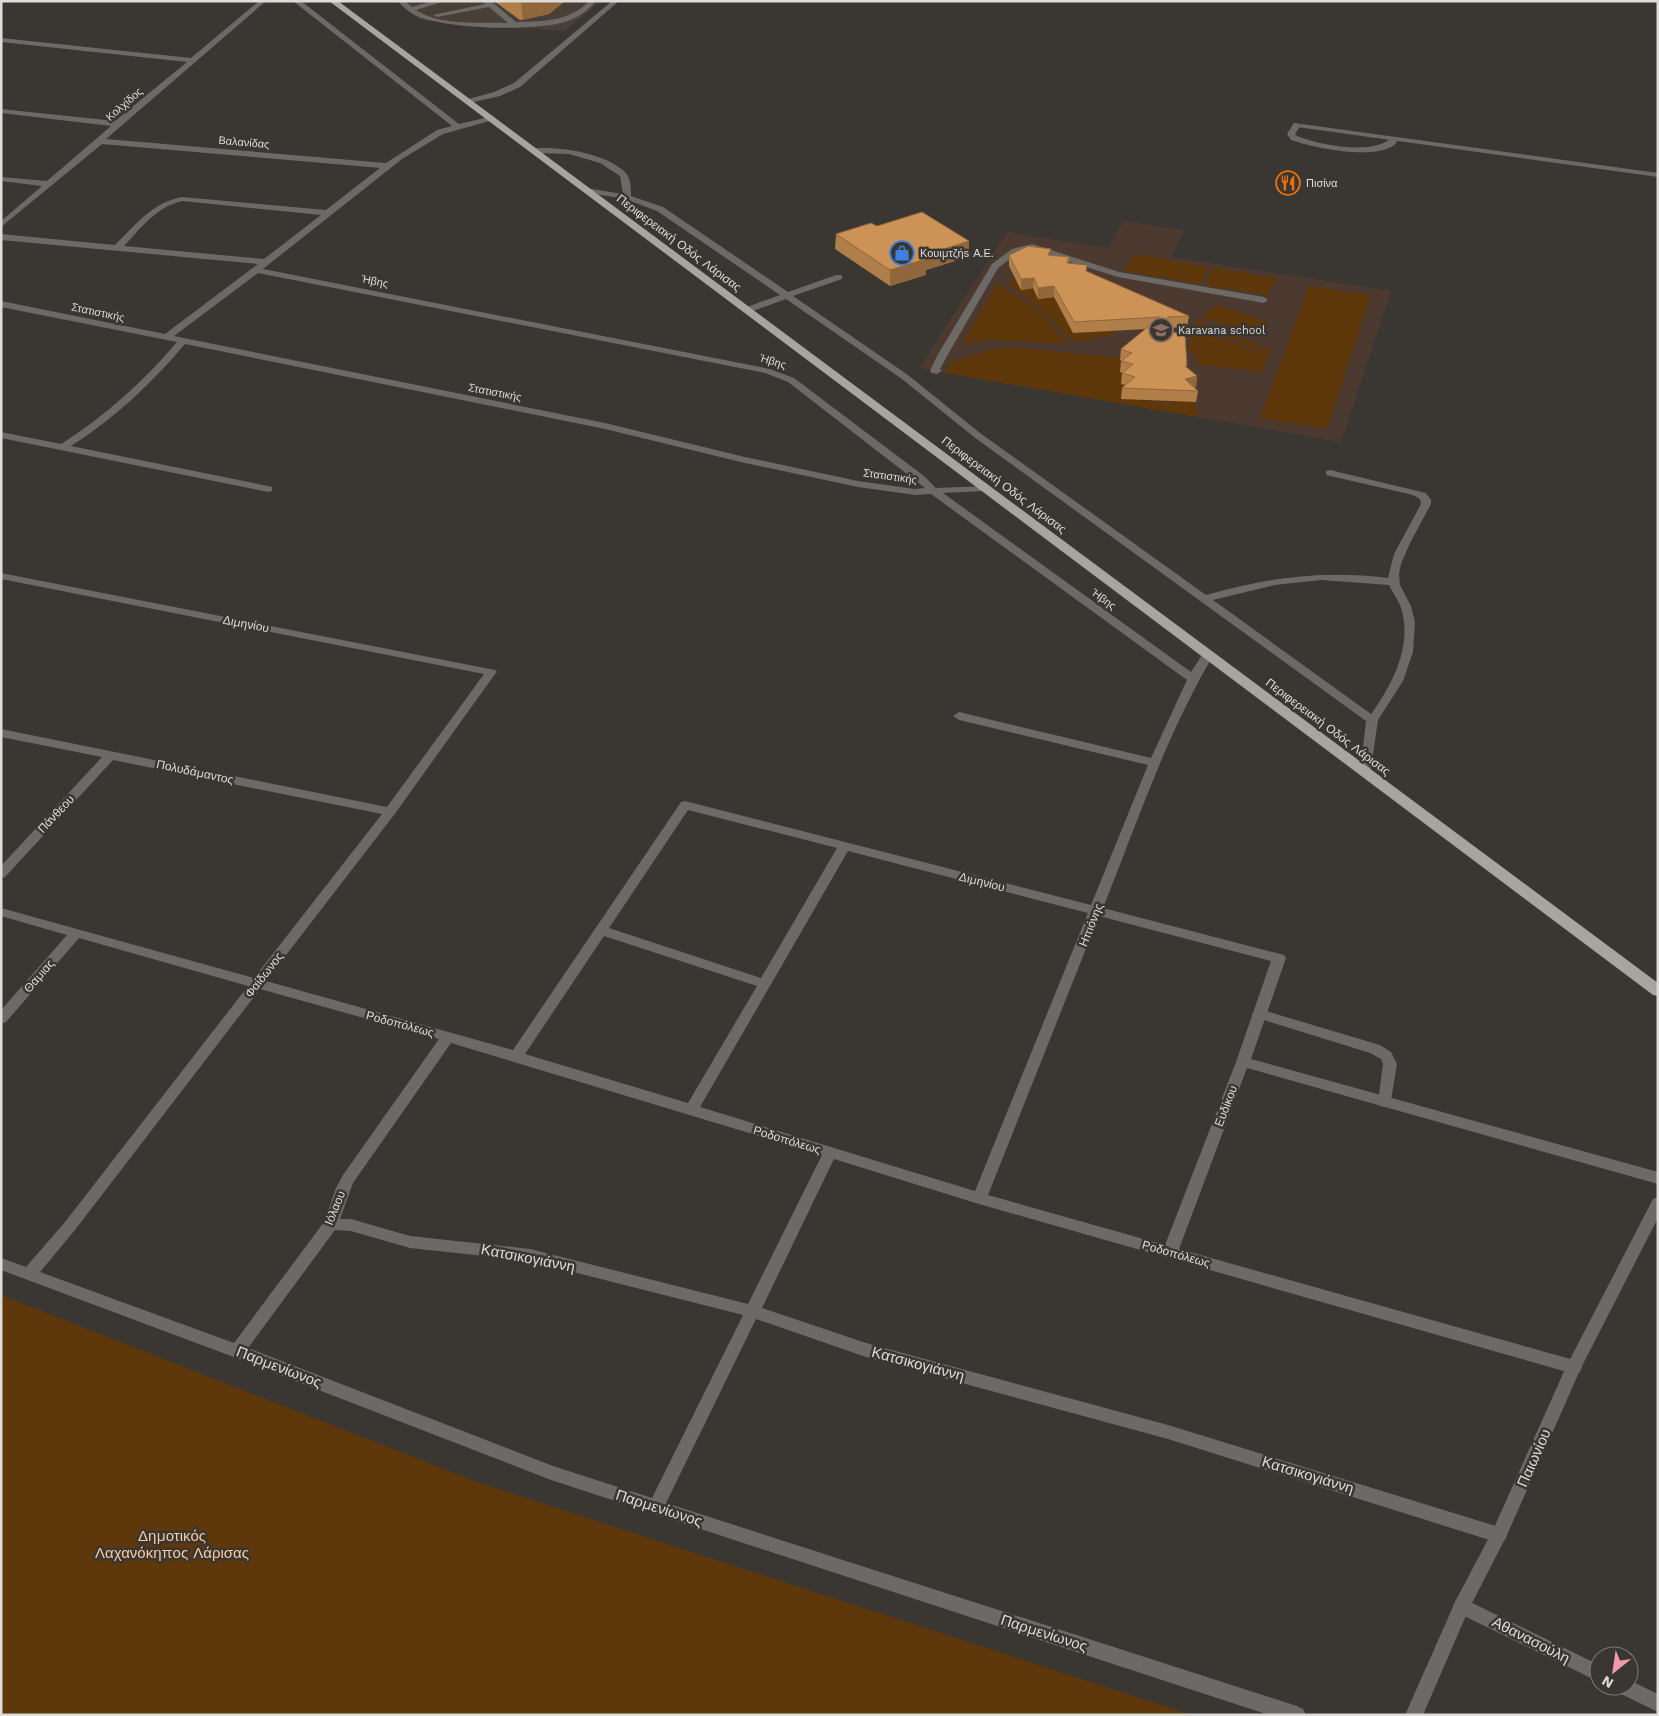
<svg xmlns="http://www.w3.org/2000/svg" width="1659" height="1716" viewBox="0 0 1659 1716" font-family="'Work Sans',sans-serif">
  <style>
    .built { fill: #483f36 }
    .education { fill: #4c3a31 }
    .green { fill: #5e380a }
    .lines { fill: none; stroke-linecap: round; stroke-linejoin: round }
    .service { fill: #6c6967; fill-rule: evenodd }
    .minor { fill: #6c6967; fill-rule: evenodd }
    .tertiary { fill: #6c6967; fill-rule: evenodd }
    .trunk { fill: #a9a4a0; fill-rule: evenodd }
    .wall { fill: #b07e49 }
    .shaded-wall { fill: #90663c }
    .building { fill: #cd9255; stroke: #90663c }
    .labels { text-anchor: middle; stroke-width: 5; stroke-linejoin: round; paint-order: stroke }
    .far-street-label { font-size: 11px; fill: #dedcd9; stroke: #3a3632 }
    .far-poi-label { font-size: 11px; fill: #dedcd9; stroke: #3a3632; text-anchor: start }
    .street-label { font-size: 12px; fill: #dedcd9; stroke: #3a3632 }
    .near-street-label { font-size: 15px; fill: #dedcd9; stroke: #3a3632 }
    .near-park-label { font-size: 15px; fill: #faca9c; stroke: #3a3632 }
  </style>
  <rect width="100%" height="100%" fill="#3a3632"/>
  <polygon class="built" points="395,1 601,1 565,31 421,20"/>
  <polygon class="education" points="1123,221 1184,230 1171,257 1391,291 1341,442 919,368 1007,232 1108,248"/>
  <g class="green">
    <polygon points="1134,254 1209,267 1200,284 1124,271"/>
    <polygon points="1213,268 1214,268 1276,278 1268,295 1205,285"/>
    <polygon points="1016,280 1033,288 1038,299 1050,297 1116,335 1073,342 1046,315 1036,312 1039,308 1005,281"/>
    <polygon points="997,283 1036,309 1033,312 1043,316 1068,344 990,340 962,344"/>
    <polygon points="1309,286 1371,295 1327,429 1260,418"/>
    <polygon points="1217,305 1269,322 1253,334 1201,317"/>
    <polygon points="1195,319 1273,351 1271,355 1195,325"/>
    <polygon points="1192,328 1269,356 1261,372 1196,364 1195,353 1188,352"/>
    <path d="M998 348H1019L1123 358 1130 364 1134 388 1125 396C1147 403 1171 403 1194 400L1198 417 945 373 951 362Z"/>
    <polygon points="1,1295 477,1482 1192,1715 1,1715"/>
  </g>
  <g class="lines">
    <g class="service">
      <path d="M398 1H405L412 7 433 1H445L416 10C441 26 479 22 508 23L489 7 437 17 433 15 485 4 483 1H491L516 22C544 21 569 22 589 1H596C589 10 579 17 568 21 536 32 451 29 419 17 411 14 404 8 398 1Z"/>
      <path d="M1294 123 1301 125 1295 134 1297 136C1319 145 1375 156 1392 137L1399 139C1397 142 1394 146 1391 147 1369 159 1314 148 1291 140L1287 134Z"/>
      <path d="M530 149C556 145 607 153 626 173 631 179 631 188 631 196L663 207 788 292 836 275H842V279L793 296 908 375 980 433 1206 595C1267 577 1326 570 1388 578L1394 554 1421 504C1421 497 1415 496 1409 494L1326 475V471L1330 470 1426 493 1431 500V504L1410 543 1401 564 1399 574 1400 585 1411 606 1415 622 1413 652 1403 681 1378 720 1370 776 1366 777 1360 773 1366 721 974 437 902 379 786 299 750 312H744V308L780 295 657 211 625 199 583 192V188H586L623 194 620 176 600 163 569 154 533 153 529 151ZM1321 580 1389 585C1392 592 1397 598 1400 605 1414 643 1393 684 1371 714L1213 600 1275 585Z"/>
      <polygon points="1032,244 1119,272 1264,297 1268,300 1264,303 1118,277 1032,250 1018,253 998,268 947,356 940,369 942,371 937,374 932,373 930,371 937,356 992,264 1012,249"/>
      <polygon points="1259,1009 1380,1045 1391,1052 1397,1064 1390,1106 1385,1107 1380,1106 1378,1102 1383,1064 1381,1059 1370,1053 1254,1017 1252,1014 1254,1011"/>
    </g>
    <g class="minor">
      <polygon points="1,1 5,1 1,4"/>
      <path d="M259 1H266L106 139 386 163 437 130 452 126 293 1H301L459 124 493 116V120L443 134 402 159 263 269 770 369 794 378 924 476 936 488 988 486V490L984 491 943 493 1191 672 1204 652H1212L1214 654C1167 733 1137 823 1103 908L1284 955 1286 958 1251 1059 1658 1172V1184L1247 1068 1179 1249 1574 1360 1580 1362 1582 1367 1580 1372 1574 1374 979 1204 834 1159 762 1308 866 1343 1168 1425 1499 1527 1505 1530 1507 1535 1505 1540 1499 1543 1168 1439 866 1357 756 1319 666 1503 1297 1706 1303 1709 1306 1715H1269L551 1480 231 1356 1 1270V1258L26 1267 65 1222 248 986 79 938 6 1022 1 1024V1010L67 935 1 916V908L254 978 382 814 113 760 5 877 1 878V866L102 757 1 737V729L387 807 484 674 1 579V573L495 670 497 672 495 674 394 815 266 981 513 1050 681 802 685 801 1091 905 1148 765 959 720 953 716 959 712 1151 758 1187 680 931 494 915 495 858 487 745 463 605 429 185 344C152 383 115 418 71 446L268 486 272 487V491L268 492 1 438V432L61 444C105 416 143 382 177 342L1 307V301L165 334 258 264 1 240V234L115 245C136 224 152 203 182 197L326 210 380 168 102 144 1 227V221L42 186 1 181V177L47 181 111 126 1 113V109L115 121 187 62 1 42V38L191 58ZM182 201 321 215 264 259 124 246C141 228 156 207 182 201ZM258 273 765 373 788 382 925 488 915 489 858 481 745 457 605 423 174 336ZM688 810 837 848 761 978 609 928ZM848 851 1088 913 975 1191 700 1107ZM1099 916 1271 961 1236 1062 1165 1245 988 1195ZM604 936 757 986 688 1103 525 1054ZM260 989 439 1039 343 1175 336 1188 324 1222 234 1343 40 1272 75 1230ZM451 1043 822 1155 748 1304 530 1249 410 1236 351 1219H340L353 1183ZM335 1230 351 1231 410 1248 530 1261 743 1315 652 1498 553 1466 248 1348Z"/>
      <polygon points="612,1 619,1 520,87 500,96 465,104 465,100 494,92 514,83"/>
      <polygon points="1294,123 1658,173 1658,177 1297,127 1293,125"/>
      <polygon points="1462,1598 1599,1665 1599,1682 1456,1612 1453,1606 1456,1600"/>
      <polygon points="1629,1680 1658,1694 1658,1712 1617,1692 1614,1686 1629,1686"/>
    </g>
    <polygon class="tertiary" points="1658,1197 1658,1218 1581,1368 1507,1535 1468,1611 1423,1715 1405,1715 1456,1600 1493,1530 1566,1367 1653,1199"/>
    <polygon class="trunk" points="329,1 338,1 1658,983 1658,996 1653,995"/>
  </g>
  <g class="wall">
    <polygon points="494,1 565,1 549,14 520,20"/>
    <polygon points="877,226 969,241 968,257 926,270 926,275 890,286 835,249 836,234"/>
    <polygon points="1009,255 1050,255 1069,257 1069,263 1087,272 1189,316 1187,327 1167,328 1166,331 1187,368 1197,376 1196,387 1194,388 1198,391 1196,402 1121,399 1122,388 1125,385 1121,384 1122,373 1120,372 1121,361 1120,360 1121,349 1146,329 1073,333 1054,297 1038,299 1033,288 1021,290 1009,266"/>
  </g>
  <g class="shaded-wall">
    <polygon points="521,1 565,1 549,14 523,20"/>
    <polygon points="969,241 968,257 926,270 926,275 890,286 890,270 922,256"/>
    <polygon points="1034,278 1033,288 1021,290 1021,279"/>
    <polygon points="1054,286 1054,297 1038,299 1038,288"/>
    <polygon points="1197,376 1196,387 1183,390 1185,379"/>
  </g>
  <g class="building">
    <polygon points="922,212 969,241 922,256 926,259 890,270 836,234 871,223 877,226"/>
    <polygon points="1028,246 1051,249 1048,255 1069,257 1067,263 1087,265 1086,271 1189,316 1168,317 1165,331 1185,334 1187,366 1185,366 1197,376 1185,379 1198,391 1122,388 1135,377 1122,373 1133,364 1121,361 1132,353 1121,349 1160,317 1074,322 1054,286 1038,288 1034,278 1021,279 1009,255"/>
  </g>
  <defs>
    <g id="restaurant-ring" transform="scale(1.25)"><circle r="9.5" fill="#3a3632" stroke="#e8710a" stroke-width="1.5"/><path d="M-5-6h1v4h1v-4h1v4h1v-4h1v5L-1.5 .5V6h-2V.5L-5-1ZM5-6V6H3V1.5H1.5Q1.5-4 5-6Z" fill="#e8710a"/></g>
    <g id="shop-ring" transform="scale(1.25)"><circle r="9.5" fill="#3a3632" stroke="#3f7fe0" stroke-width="1.5"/><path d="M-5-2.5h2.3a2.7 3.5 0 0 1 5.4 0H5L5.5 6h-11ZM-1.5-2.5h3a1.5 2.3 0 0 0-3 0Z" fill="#3f7fe0"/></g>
    <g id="school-ring" transform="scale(1.25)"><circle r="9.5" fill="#3a3632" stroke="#8d6e63" stroke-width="1.5"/><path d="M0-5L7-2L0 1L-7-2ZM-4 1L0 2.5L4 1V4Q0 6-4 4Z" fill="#8d6e63"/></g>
  </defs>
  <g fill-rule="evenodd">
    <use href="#restaurant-ring" x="1288" y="183"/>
    <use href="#shop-ring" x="902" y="253"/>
    <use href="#school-ring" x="1161" y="330"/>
  </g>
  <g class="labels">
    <g class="far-street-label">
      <text transform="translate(124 104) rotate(-41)" y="4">Κολχίδος</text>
      <text transform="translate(244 142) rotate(5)" y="4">Βαλανίδας</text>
      <text transform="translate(375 281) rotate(11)" y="4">Ήβης</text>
      <text transform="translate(98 312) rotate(12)" y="4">Στατιστικής</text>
      <text transform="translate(773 361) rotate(17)" y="4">Ήβης</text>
      <text transform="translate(495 392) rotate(11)" y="4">Στατιστικής</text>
      <text transform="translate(890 476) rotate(8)" y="4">Στατιστικής</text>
      <text transform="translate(1104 599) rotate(36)" y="4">Ήβης</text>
    </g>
    <g class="far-poi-label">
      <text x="1306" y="187">Πισίνα</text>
      <text x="920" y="257">Κουιμτζήs Α.Ε.</text>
      <text x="1178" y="334">Karavana school</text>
    </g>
    <g class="street-label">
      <text transform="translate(679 243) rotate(37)" y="4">Περιφερειακή Οδός Λάρισας</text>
      <text transform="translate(1004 485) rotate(37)" y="4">Περιφερειακή Οδός Λάρισας</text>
      <text transform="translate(246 624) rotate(11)" y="4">Διμηνίου</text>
      <text transform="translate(1328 727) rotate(37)" y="4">Περιφερειακή Οδός Λάρισας</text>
      <text transform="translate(195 772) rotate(12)" y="4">Πολυδάμαντος</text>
      <text transform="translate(56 814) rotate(-47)" y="4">Πάνθεου</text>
      <text transform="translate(982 882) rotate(14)" y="4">Διμηνίου</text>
      <text transform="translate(1091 925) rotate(-68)" y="4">Ηπιόνης</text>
      <text transform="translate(264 975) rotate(-52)" y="4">Φαίδωνος</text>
      <text transform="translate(39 976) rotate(-49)" y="4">Θαμιας</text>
      <text transform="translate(400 1024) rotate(15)" y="4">Ροδοπόλεως</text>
      <text transform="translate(1226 1106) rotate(-69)" y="4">Ευδίκου</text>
      <text transform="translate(787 1140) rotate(17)" y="4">Ροδοπόλεως</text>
      <text transform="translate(335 1208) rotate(-68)" y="4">Ιόλαου</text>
      <text transform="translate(1176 1254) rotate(16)" y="4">Ροδοπόλεως</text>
    </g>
    <g class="near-street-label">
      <text transform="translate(528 1258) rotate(11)" y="5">Κατσικογιάννη</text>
      <text transform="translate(918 1364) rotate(15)" y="5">Κατσικογιάννη</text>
      <text transform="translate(279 1367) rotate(21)" y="5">Παρμενίωνος</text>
      <text transform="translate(1534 1458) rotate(-66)" y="5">Παιωνίου</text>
      <text transform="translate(1308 1475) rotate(17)" y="5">Κατσικογιάννη</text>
      <text transform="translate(659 1508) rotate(18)" y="5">Παρμενίωνος</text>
      <text transform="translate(1044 1633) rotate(18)" y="5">Παρμενίωνος</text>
      <text transform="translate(1531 1640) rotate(27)" y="5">Αθανασούλη</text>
    </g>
    <g class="near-park-label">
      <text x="172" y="1541">Δημοτικός<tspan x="172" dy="17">Λαχανόκηπος Λάρισας</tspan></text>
    </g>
  </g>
  <rect width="1659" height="1716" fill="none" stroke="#dedcd9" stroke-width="5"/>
  <g transform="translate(1614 1671) rotate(210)"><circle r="24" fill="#3a3632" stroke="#7c7875"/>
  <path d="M0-4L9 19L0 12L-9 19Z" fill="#f39aaa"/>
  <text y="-8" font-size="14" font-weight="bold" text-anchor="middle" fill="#dedcd9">N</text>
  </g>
</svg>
